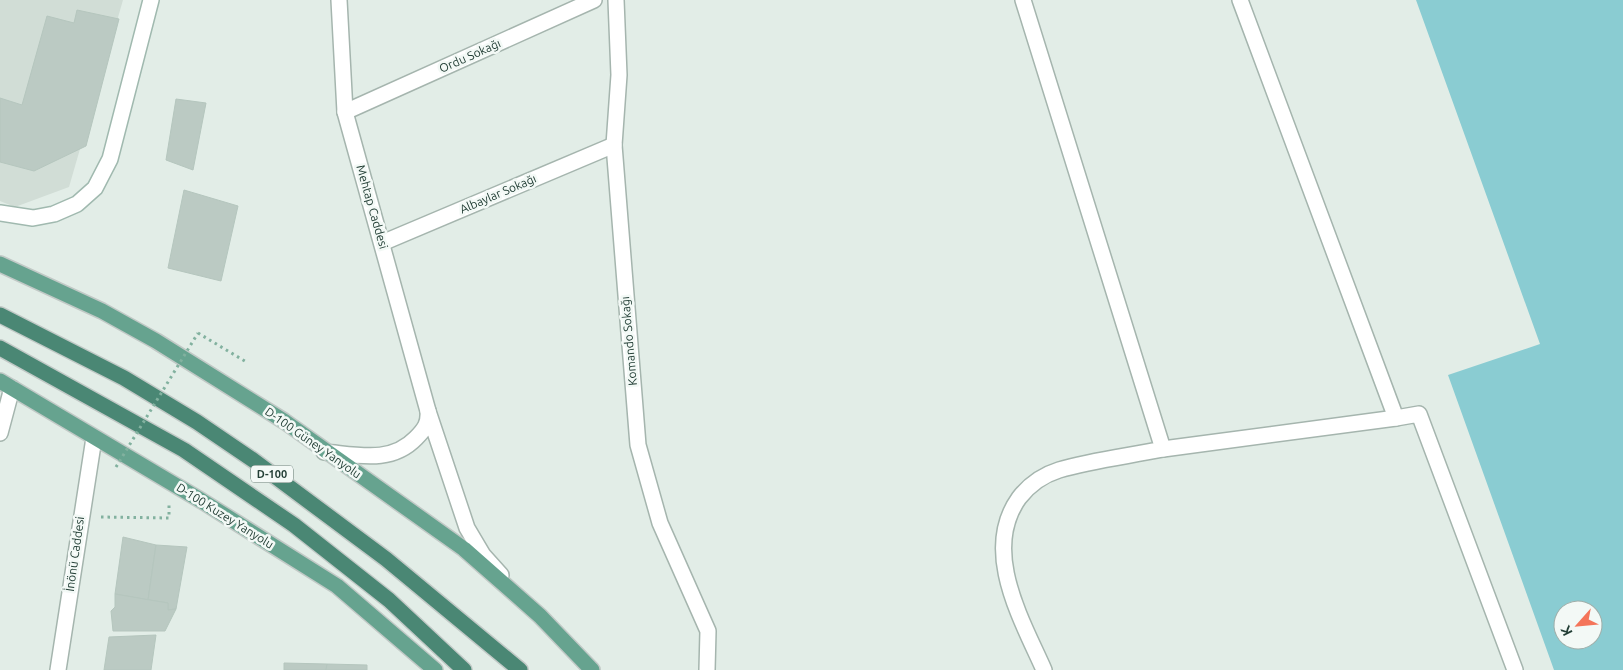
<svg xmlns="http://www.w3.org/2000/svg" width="1623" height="670" viewBox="0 0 1623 670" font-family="Ubuntu,sans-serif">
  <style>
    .built { fill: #d1ddd6 }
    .water { fill: #8accd2; fill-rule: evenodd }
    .building { fill: #bbcac3; stroke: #b5c6be }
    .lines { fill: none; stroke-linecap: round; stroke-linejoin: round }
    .pedestrian-casing { stroke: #a5b5ae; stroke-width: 18 }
    .minor-casing { stroke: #a5b5ae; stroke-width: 18 }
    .tertiary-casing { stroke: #a5b5ae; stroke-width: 18 }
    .secondary-casing { stroke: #a0b9af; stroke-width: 18 }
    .primary-casing { stroke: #c1c9c6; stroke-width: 18 }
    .trunk-casing { stroke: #c1c9c6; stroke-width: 18 }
    .path { stroke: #82b19f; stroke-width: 3; stroke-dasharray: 2.5 4; stroke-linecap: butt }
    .pedestrian { stroke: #fff; stroke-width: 15 }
    .minor { stroke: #fff; stroke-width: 15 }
    .tertiary { stroke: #fff; stroke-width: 15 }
    .secondary { stroke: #fff; stroke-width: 15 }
    .primary { stroke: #66a38f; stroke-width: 15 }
    .trunk { stroke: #4a8774; stroke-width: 15 }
    .path-bridge { stroke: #82b19f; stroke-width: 3; stroke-dasharray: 2.5 4; stroke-linecap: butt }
    .labels { text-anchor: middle; stroke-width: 5; stroke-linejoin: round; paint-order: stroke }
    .shield { fill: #f3f9f6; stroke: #61766f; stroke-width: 1 }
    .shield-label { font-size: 11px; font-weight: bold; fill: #223e35 }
    .street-label { font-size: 12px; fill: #223e35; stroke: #f3f9f6 }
  </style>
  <rect width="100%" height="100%" fill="#e2ede7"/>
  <polygon class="built" points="0,0 123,0 69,187 15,207 0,201"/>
  <path class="water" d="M1416 0H1623V670H1554L1448 375 1540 344ZM1563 610H1593V640H1563Z"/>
  <g class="building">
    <polygon points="77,10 119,19 86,146 34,171 0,162 0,98 22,105 47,16 74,23"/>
    <polygon points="176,99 206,103 193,170 166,160"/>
    <polygon points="184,190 238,206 221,281 168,268"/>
    <polygon points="123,537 156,545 148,600 115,594"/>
    <polygon points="156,545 187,547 176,609 168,610 168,603 148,600"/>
    <polygon points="115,594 168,603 168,610 176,609 165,631 113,631 111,611 115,607"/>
    <polygon points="156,635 151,670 104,670 109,637"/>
    <polygon points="284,663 327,664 326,670 284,670"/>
    <polygon points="327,664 367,665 367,670 326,670"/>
  </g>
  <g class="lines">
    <g class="pedestrian-casing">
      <polyline id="pedestrian" points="58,670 94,438"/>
    </g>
    <g class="minor-casing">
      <g id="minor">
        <polyline points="616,0 619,75 614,145 638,445 660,523 708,631 707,670"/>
        <path d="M1023 0 1163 449C1129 456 1092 460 1059 470 1043 475 1029 485 1019 498 981 551 1022 620 1044 670"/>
        <polyline points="1240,0 1396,418 1419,414 1515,670"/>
        <polyline points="345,112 594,0"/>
        <polyline points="382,243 614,145"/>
        <polyline points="0,433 12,388"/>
        <polyline points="1163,449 1396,418"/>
      </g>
    </g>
    <g class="tertiary-casing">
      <g id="tertiary">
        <polyline points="339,0 345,112 428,411"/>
        <path d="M324 452C358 455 391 464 416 438 425 429 429 423 428 411L467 528 483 555 501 575"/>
      </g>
    </g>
    <g class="secondary-casing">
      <polyline id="secondary" points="0,213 33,218 54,214 77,204 95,188 110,159 151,0"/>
    </g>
    <g class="primary-casing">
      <g id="primary">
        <polyline points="0,264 102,311 156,341 284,421 464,549 540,616 592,670"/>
        <polyline points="0,381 202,501 337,586 435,670"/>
      </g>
    </g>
    <g class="trunk-casing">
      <g id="trunk">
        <polyline points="0,315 124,378 197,422 253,460 386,559 520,670"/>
        <polyline points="0,348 184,450 294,525 389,600 464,670"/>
      </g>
    </g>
    <g class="path">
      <polyline points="198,333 248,363"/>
      <polyline points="101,517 169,518 169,504"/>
    </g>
    <use href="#pedestrian" class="pedestrian"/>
    <use href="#minor" class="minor"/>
    <use href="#tertiary" class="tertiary"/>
    <use href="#secondary" class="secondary"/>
    <use href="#primary" class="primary"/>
    <use href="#trunk" class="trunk"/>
    <polyline class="path-bridge" points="116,467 198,333"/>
  </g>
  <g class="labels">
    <rect class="shield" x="251" y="465.5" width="42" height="17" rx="4"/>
    <g class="shield-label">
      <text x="272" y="478">D-100</text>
    </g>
    <g class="street-label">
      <text transform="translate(470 56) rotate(-24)" y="4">Ordu Sokağı</text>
      <text transform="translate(498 194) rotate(-23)" y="4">Albaylar Sokağı</text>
      <text transform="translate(372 207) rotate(74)" y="4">Mehtap Caddesi</text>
      <text transform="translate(629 341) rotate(-95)" y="4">Komando Sokağı</text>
      <text transform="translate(313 443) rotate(35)" y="4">D-100 Güney Yanyolu</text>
      <text transform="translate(225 516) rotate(32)" y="4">D-100 Kuzey Yanyolu</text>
      <text transform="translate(75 554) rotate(-82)" y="4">İnönü Caddesi</text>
    </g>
  </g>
  <g transform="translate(1578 625) rotate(243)"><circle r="24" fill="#f3f9f6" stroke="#9faea9"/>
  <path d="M0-4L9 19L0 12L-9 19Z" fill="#f4755a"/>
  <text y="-8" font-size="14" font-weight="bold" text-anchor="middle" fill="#223e35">K</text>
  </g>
</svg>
